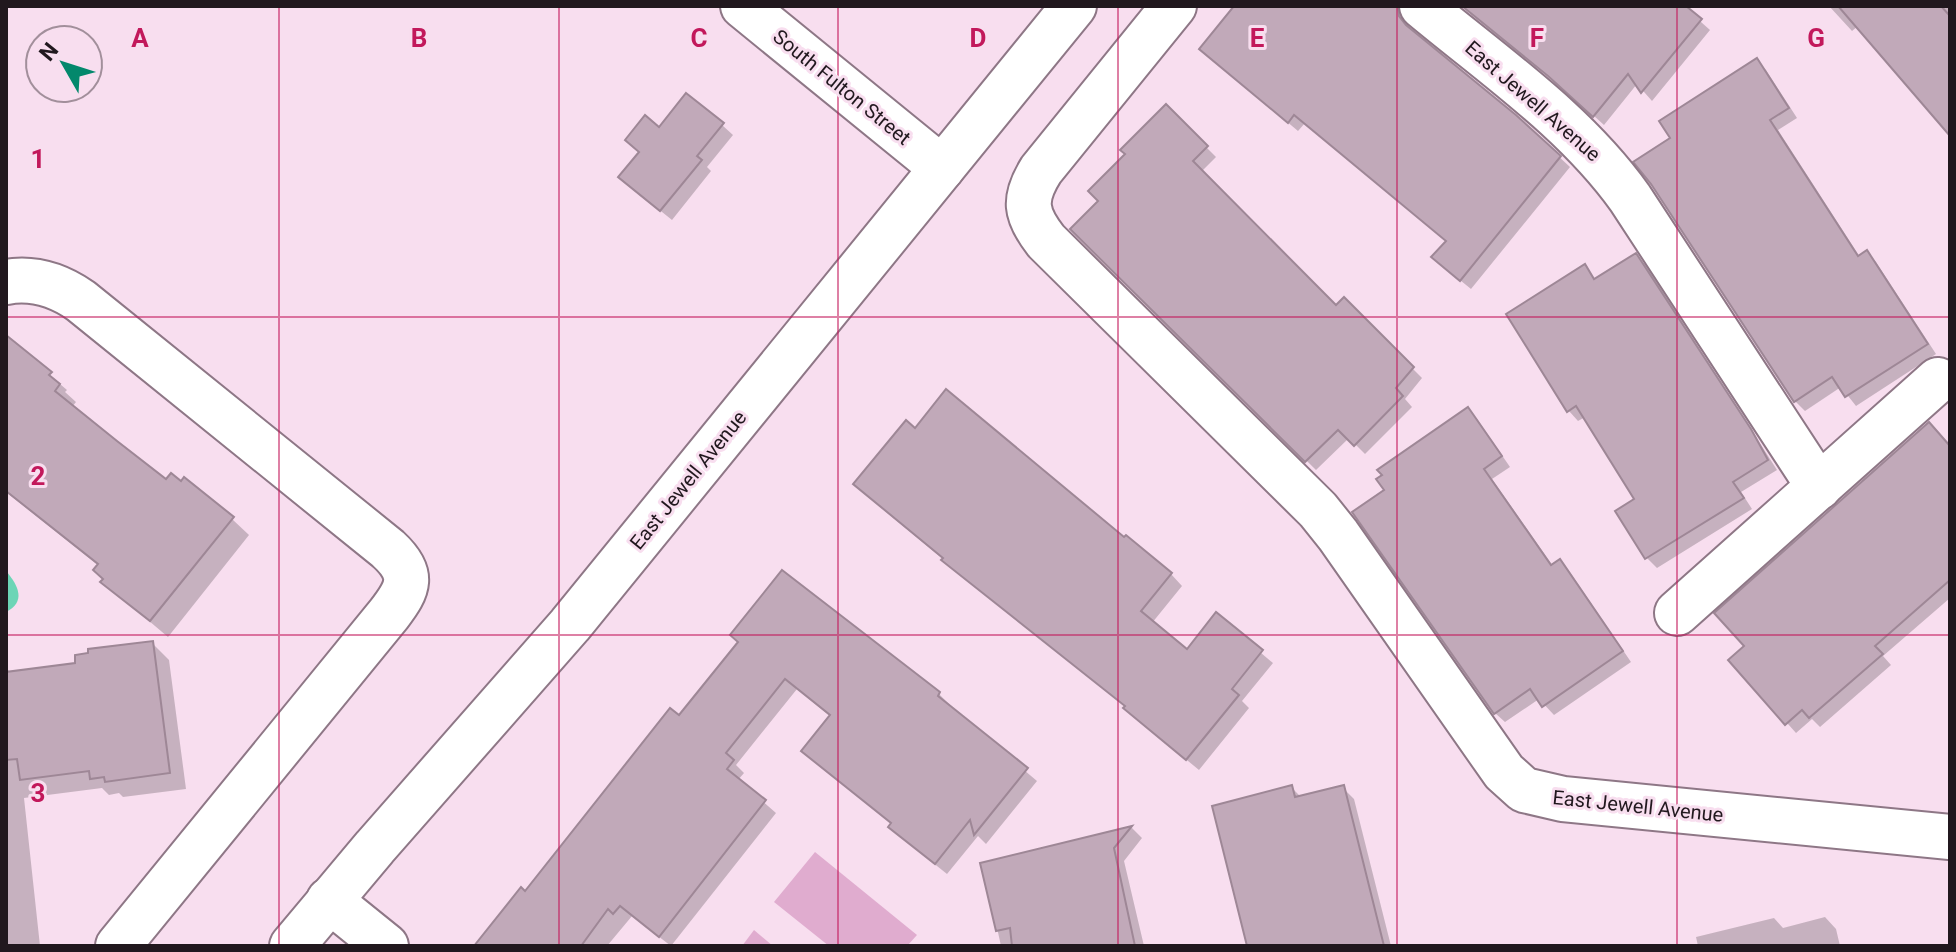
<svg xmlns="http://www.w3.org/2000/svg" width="1956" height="952" viewBox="0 0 1956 952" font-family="Roboto,sans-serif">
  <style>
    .green { fill: #e0accf }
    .water { fill: #6cd5b6 }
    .shadow { fill: #0003 }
    .building { fill: #c1a9b9; stroke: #9e8796; stroke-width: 2 }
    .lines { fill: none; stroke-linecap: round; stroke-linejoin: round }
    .minor-casing { stroke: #8e7786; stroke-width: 48 }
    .minor { stroke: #fff; stroke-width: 44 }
    .grid { fill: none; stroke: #c2185b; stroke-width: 2; stroke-opacity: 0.55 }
    .labels { text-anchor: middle; stroke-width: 6; stroke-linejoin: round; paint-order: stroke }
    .street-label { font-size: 20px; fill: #21181e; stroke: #f8deef }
    .grid-label { font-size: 26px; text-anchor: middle; font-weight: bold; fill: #c2185b; stroke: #f8deef; stroke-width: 6; stroke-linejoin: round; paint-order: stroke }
  </style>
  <rect width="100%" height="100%" fill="#f8deef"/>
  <g class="green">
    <polygon points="815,852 917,935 907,946 829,946 774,902"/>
    <polygon points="754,930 773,946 742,946"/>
  </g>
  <path class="water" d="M6 571C19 586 26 602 6 612Z"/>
  <g class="shadow">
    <polygon points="1237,6 1409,6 1406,13 1408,27 1515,116 1570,167 1471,289 1444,267 1448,241 1305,123 1298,131 1211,58"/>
    <polygon points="1462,6 1683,6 1710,30 1652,101 1637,84 1604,125 1561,86"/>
    <polygon points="1829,6 1950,6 1950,133 1858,26 1852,31"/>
    <polygon points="1756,60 1766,70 1797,118 1778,130 1860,257 1867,252 1876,262 1936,354 1856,406 1841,387 1805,411 1795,401 1672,139"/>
    <polygon points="1166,107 1216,157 1201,172 1336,307 1344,300 1422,378 1405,399 1412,407 1365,454 1349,438 1316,470 1073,229 1101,201 1127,154"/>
    <polygon points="722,125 733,135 707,167 711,171 672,220 631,187 640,153 659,129"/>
    <polygon points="1636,256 1646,265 1777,470 1741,492 1752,509 1657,568 1647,558 1618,511 1637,500 1585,417 1578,421 1569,411 1509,314 1584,266 1596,280"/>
    <polygon points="6,338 67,390 65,392 76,402 72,407 166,482 182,484 232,519 249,535 168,637 103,582 105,579 99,566 6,492"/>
    <polygon points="1468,410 1477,419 1510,467 1492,479 1553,566 1559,562 1569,571 1631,662 1554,715 1539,699 1505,722 1495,713 1387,491"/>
    <polygon points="916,430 1124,540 1171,574 1182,586 1152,623 1187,651 1216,615 1273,663 1242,701 1249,708 1199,770 1137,719 1127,707 1018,619 1017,621 867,496"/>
    <polygon points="1950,448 1950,598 1883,656 1891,665 1820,727 1812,719 1796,733 1731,660"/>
    <polygon points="782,573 939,694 950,705 949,707 1037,781 986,844 978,836 947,874 902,838 891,827 893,824 804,751 831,717 797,689 736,765 744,773 738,780 776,813 671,946 632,916 607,946 476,946 680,718 740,643"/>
    <polygon points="152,643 169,660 186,789 123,797 119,793 109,795 102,788 24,798 40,946 6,946 6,668 11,673 78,665"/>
    <polygon points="1292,788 1302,798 1343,788 1354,799 1391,946 1248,946"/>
    <polygon points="1132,828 1142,838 1124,861 1144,946 1001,946 983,864"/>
    <polygon points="1825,917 1836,929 1840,946 1698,946 1696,937 1774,918 1783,928"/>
  </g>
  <g class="building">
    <polygon points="1234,6 1398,6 1399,16 1406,25 1516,115 1561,156 1460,281 1431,257 1446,241 1294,115 1288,123 1199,49"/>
    <polygon points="1462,6 1686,6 1702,19 1641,93 1628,74 1593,117 1548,76"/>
    <polygon points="1838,6 1941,6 1950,16 1950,136"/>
    <polygon points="1757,58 1789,108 1770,120 1858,256 1867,250 1928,344 1845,397 1832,377 1794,402 1651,184 1633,162 1670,138 1659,121"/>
    <polygon points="686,93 724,123 697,156 702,160 660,211 618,177 639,152 625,140 645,115 659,127"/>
    <polygon points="1166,104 1208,146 1193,161 1336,305 1344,297 1414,367 1396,388 1403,396 1354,446 1338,430 1305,462 1070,229 1098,201 1088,191 1125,154 1120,150"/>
    <polygon points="1636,253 1751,429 1768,460 1733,482 1744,498 1645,559 1615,511 1634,499 1576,406 1567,412 1506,314 1585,264 1594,279"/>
    <polygon points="6,335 52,372 49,375 60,384 55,391 117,441 166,479 171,473 181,481 184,477 234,517 150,621 100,582 103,579 93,570 98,564 6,491"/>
    <polygon points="946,389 1124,537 1126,535 1172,573 1141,611 1187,649 1216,612 1263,650 1232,689 1239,695 1186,760 1123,708 1125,706 941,560 943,558 853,484 906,420 915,428"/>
    <polygon points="1468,407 1502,456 1484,469 1551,565 1560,559 1623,651 1542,707 1530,689 1494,714 1352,512 1384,490 1376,479 1382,475 1377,470"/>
    <polygon points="1929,422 1950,446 1950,580 1875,646 1883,654 1809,718 1802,710 1785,725 1728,660 1744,646 1714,613"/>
    <polygon points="782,570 940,692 938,696 1028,768 974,835 970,820 935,864 888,827 891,823 801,751 830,715 785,679 726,753 734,760 727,769 766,800 659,937 620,906 613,914 608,909 581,946 474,946 521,887 525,891 670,708 679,715 738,642 730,635"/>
    <polygon points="153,641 170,773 105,782 104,777 90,779 89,771 20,780 17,759 6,760 6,672 75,663 75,655 88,653 88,649"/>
    <polygon points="1292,785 1295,797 1344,785 1384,946 1247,946 1212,806"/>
    <polygon points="1132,826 1114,848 1135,946 1012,946 1010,928 996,931 980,863"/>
  </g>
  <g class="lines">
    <g class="minor-casing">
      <g id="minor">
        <polyline points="743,6 942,168"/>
        <path d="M1174 6 1041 170C1023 199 1025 214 1046 241L1318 510 1338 535 1504 772 1524 790 1563 799 1950 837"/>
        <path d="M1422 6C1494 66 1575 121 1630 198L1819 487"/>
        <path d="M6 282C34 277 58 285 81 301L388 549C415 574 409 588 389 614L118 946"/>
        <polyline points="1677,613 1938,380"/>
        <polyline points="329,900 386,946"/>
        <polyline points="292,946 375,847 570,625 1074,6"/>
      </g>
    </g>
    <use href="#minor" class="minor"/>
  </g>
  <path class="grid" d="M279 6V946M559 6V946M838 6V946M1118 6V946M1397 6V946M1677 6V946M6 317H1950M6 635H1950"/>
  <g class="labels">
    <g class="street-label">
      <text transform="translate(842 87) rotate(39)" y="7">South Fulton Street</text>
      <text transform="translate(1533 101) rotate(41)" y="7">East Jewell Avenue</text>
      <text transform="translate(688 480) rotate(-51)" y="7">East Jewell Avenue</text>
      <text transform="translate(1638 806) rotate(6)" y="7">East Jewell Avenue</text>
    </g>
  </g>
  <g class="grid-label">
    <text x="140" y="47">A</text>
    <text x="419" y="47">B</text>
    <text x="699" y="47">C</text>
    <text x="978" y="47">D</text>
    <text x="1257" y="47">E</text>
    <text x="1537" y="47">F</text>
    <text x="1816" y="47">G</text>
    <text x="38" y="168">1</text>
    <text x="38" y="485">2</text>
    <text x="38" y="802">3</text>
  </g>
  <rect width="1956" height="952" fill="none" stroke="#21181e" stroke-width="16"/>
  <g transform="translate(64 64) rotate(309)"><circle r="38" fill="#f8deef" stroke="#a28f9b" stroke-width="2"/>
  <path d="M0-6L14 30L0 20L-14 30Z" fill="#03886c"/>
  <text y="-12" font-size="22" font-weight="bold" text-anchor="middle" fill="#21181e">N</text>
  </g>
</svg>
